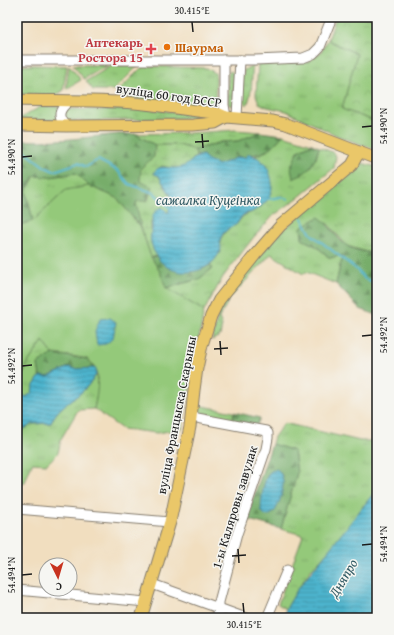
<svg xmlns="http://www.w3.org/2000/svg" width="394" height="635" viewBox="0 0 394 635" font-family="'Gentium Book Plus',serif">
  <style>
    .grass { fill: url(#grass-tufts); stroke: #58724b }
    .forest { fill: url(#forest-firs); stroke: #4a6443 }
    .wetland { fill: url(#wetland-marsh); stroke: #58724b }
    .park { fill: url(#park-crowns); stroke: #58724b }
    .garden { fill: #94c97a; stroke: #58724b }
    .water { fill: url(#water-rules); stroke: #356874 }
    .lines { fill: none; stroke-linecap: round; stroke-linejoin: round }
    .stream { stroke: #4eb4cd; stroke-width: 2 }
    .minor-casing { stroke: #867d6e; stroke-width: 11 }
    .major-casing { stroke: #867d6e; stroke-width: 13 }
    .minor { stroke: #fff; stroke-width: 9 }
    .major { stroke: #eac769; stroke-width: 11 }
    .ticks { fill: none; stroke: #1c1c1c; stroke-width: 1.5 }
    .food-dot { fill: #e8710a; stroke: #f6f6f2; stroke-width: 1.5 }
    .health-dot { fill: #e0444e; stroke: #f6f6f2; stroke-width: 1.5 }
    .labels { text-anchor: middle; stroke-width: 3; stroke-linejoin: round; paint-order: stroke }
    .health-label { font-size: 13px; font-weight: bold; fill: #be3a42; stroke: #f6f6f2; text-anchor: end }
    .food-label { font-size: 13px; font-weight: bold; fill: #c56008; stroke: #f6f6f2; text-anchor: start }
    .street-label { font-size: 13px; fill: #1c1c1c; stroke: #f6f6f2 }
    .water-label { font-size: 14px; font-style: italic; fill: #305963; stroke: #f6f6f2 }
    .neatline { fill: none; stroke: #1c1c1c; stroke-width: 1.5 }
    .ticks-label { font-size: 10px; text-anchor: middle; fill: #1c1c1c }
  </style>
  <defs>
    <pattern id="grass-tufts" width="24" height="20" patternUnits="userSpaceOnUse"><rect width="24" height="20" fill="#94c97a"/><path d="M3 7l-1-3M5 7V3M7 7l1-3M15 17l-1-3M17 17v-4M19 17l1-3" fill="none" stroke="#7fac69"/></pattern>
    <pattern id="forest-firs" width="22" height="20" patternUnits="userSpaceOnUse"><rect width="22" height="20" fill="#77ad6a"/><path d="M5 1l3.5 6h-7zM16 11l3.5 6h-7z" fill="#618c56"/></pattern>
    <pattern id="wetland-marsh" width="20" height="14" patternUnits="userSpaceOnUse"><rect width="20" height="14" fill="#94c97a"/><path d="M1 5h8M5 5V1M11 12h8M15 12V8" fill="none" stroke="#7fac69"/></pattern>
    <pattern id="park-crowns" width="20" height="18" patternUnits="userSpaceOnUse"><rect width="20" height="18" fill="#94c97a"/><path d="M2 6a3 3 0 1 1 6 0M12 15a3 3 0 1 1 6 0" fill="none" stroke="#7fac69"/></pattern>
    <pattern id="water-rules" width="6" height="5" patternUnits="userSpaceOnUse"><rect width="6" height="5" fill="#4eb4cd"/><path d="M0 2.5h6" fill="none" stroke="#4092a6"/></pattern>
  </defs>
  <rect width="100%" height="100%" fill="#f6f6f2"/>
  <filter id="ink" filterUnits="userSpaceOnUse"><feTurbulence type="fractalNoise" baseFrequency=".025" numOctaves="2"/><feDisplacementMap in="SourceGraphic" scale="8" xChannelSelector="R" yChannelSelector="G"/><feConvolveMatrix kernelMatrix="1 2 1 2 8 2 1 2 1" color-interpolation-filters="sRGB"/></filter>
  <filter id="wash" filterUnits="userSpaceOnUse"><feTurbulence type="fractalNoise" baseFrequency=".012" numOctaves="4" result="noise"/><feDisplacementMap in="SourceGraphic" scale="16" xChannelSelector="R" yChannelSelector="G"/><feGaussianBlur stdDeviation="0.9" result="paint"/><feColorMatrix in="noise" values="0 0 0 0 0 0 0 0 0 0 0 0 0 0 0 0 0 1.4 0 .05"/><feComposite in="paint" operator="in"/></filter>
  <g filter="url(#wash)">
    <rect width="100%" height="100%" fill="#f1debf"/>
    <g class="grass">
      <polygon points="328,40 357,54 342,109 377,122 377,150 338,136 286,111 267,107 259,103 256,95 258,64 308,62 320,53"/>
      <polygon points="31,65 67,66 63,91 54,96 17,94 17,66"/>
      <polygon points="69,65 81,80 66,89"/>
      <polygon points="73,65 108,65 84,79"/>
      <polygon points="113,65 138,66 114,90 93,90 86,81"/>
      <path d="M253 65C251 78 253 93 247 105 236 98 242 81 244 70Z"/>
      <polygon points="143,66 207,68 215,73 216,79 215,100 212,105 208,106 202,107 120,96 117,94 118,91"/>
      <polygon points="231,71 234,74 234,104 231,106 228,104 228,74 229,72"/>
      <polygon points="42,106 59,107 58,120 17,120"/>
      <polygon points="139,108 215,117 92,121 66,120 64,118 64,111 67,109 100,110"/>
      <polygon points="236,130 260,132 238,141 222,142 195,150 179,145 155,145 135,134 192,133"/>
      <polygon points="283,135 312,144 298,151 316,159 319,147 332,152 336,156 334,168 299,197 273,216 253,238 223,277 204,311 166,288 199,279 213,268 210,265 220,252 220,243 221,238 225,232 231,227 236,225 243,216 252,212 262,206 269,198 265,164 255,156 269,150"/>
      <polygon points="362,163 377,167 377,253 370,253 347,246 327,223 302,239 316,246 330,258 344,255 340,266 336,284 306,272 303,274 271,254 230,298 219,318 222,325 220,336 212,340 219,311 234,286 278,234"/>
      <polygon points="76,173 89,186 66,190 33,221 26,191 35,176 50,177"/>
      <polygon points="43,341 53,354 38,364 40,376 33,387 32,393 26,397 21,394 17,395 17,385 29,361"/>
      <path d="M96 375 98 390 94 409 78 410 61 439 58 453 47 464 32 463 25 482 17 485V433L33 424 51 423C56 410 66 404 77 396 85 390 91 382 96 375Z"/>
      <polygon points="197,405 234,412 233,421 202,415 198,413"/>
      <polygon points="284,423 360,441 377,441 377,489 330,549 310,571 297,590 286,609 278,604 303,535 281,529 297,473 294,451 272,444 274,437"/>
    </g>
    <g class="forest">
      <path d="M260 132 283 135C274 145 264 157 249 154L244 158 239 157 218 165 206 159 203 155 196 156 195 150 222 142 238 141Z"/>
      <path d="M119 134H135L155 145 152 187 140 218 141 228 117 198 89 186 76 173 50 177 34 176 26 191 33 221 17 226V140C48 143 88 137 119 134Z"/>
      <path d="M312 144 319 147C314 165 310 171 293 179L291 167 298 151Z"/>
      <path d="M319 217C331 226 335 237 346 245 351 250 370 253 377 253V315L360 309 336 284 340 266 344 255 330 258 316 246 302 239 301 227Z"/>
      <polygon points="158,256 168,268 204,268 210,265 213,268 199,279 166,288 160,272 151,257"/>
      <polygon points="53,354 87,359 96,368 75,369 69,367 48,377 40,376 38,364"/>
      <polygon points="234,412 260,418 257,425 233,421"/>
      <polygon points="272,444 294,451 297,473 281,529 246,519"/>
    </g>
    <path class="wetland" d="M155 145H179L195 150 196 156C193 158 192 161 189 164 182 170 170 168 162 166L153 173 159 176C161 182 172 195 172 200 172 204 169 209 168 213L151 221V243L158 256 151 257 141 228 136 202 148 200 152 187 140 181 141 168 154 157Z"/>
    <polygon class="park" points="336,17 377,17 377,122 342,109 357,54 328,40"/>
    <path class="garden" d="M89 186 117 198 141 228 151 257 160 272 166 288 204 311 182 429 157 433 122 429 94 409C97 394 103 369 87 359 82 357 60 355 53 354L43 341 29 361 17 385V226L33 221 66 190Z"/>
    <g class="water">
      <path d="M249 154C257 156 264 162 268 169 277 189 271 202 252 212 249 213 245 214 243 215 240 218 238 223 236 225 229 227 220 234 220 242 220 245 222 248 220 251 216 262 205 269 195 271 173 276 156 264 151 242 150 238 151 234 152 230 152 218 150 214 162 207L168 213C169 208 172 203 172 199 172 195 161 181 159 176L153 173C162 162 169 171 181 167 191 164 192 157 203 155L206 159 218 165 239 157 244 158Z"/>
      <polygon points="110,318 116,322 113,338 106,344 97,345 95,331 100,319"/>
      <path d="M69 367 75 369 96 368V375C91 382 85 390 77 396 66 404 56 410 51 423L33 424 17 433V427L20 425 22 420 17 417V395L21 394 26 397 32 393 33 387 40 376 48 377Z"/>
      <path d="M277 469C280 472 282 476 283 480 284 488 279 509 272 514 270 515 268 515 266 516L261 511C261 502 263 477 271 471 272 471 277 469 277 469Z"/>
      <polygon points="377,489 377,612 374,618 284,618 286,609 297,590"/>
    </g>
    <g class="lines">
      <g class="stream">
        <polyline points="17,150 24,151 45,167 54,171 78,163 86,167 98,160 117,170 129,184 154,193 170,208"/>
        <polyline points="268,199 281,197 288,199"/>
        <polyline points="302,218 311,234 356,269 365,279 377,283"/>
      </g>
    </g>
  </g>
  <g filter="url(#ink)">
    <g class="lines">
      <g class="minor-casing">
        <g id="minor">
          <polyline points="17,60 255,60 303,58 313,54 320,47 332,17"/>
          <polyline points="224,60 224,105 226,117"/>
          <polyline points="237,117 240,60"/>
          <path d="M66 126C56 116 59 110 69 101"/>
          <polyline points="192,417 266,431 268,433 268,438 266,449 237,534 219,602 219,609 217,618"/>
          <polyline points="17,509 170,522"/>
          <polyline points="152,584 246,618"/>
          <polyline points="17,590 146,602"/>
          <polyline points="267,618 287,570"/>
        </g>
      </g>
      <g class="major-casing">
        <g id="major">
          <path d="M17 100C56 101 95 100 134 103 162 105 189 111 217 113L226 117 273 121 286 124 377 159"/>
          <polyline points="17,125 66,126 193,125 215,123 226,117"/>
          <polyline points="141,618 170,522 190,427 194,390 197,368 202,345 211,316 219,300 255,255 281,225 352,165 359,152"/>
        </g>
      </g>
      <use href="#minor" class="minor"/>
      <use href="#major" class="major"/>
    </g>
  </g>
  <path class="ticks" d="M192 22 193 32M362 127 372 126M202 134 203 148M195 142 209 141M22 157 32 156M362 336 372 335M220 341 221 355M214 349 228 348M22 366 32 365M362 545 372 544M238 549 239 563M232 556 246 555M22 575 32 574M243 603 244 613"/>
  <circle class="food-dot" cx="167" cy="47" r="4"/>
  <path class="health-dot" d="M149 43h4v4h4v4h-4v4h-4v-4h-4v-4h4z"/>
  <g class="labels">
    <g class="health-label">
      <text x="143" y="47">Аптекарь<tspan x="143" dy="15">Ростора 15</tspan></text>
    </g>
    <g class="food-label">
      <text x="175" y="52">Шаурма</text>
    </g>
    <g class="street-label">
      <text transform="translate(169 95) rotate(8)" y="5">вуліца 60 год БССР</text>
      <text transform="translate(176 415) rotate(-79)" y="5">вуліца Францыска Скарыны</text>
      <text transform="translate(234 507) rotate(-73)" y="5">1-ы Каляровы завулак</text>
    </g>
    <g class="water-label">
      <text x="208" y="205">сажалка Куцеінка</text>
      <text transform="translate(343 578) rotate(-59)" y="5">Дняпро</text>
    </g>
  </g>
  <rect width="394" height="635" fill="none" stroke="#f6f6f2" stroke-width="44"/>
  <g transform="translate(58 577) rotate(175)"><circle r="19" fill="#f6f6f2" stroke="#9f9f9c"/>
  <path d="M0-3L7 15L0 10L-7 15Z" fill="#c8321e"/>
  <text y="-6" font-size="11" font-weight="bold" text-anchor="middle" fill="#1c1c1c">С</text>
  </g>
  <rect x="22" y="22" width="350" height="591" class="neatline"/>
  <g class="ticks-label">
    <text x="192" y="14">30.415°E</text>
    <text transform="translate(383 126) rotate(-90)" y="4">54.490°N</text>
    <text transform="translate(11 157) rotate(-90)" y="4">54.490°N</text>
    <text transform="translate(383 335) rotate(-90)" y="4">54.492°N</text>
    <text transform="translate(11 366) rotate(-90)" y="4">54.492°N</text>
    <text transform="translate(383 544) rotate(-90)" y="4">54.494°N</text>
    <text transform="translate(11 575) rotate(-90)" y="4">54.494°N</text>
    <text x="244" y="628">30.415°E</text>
  </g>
</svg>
